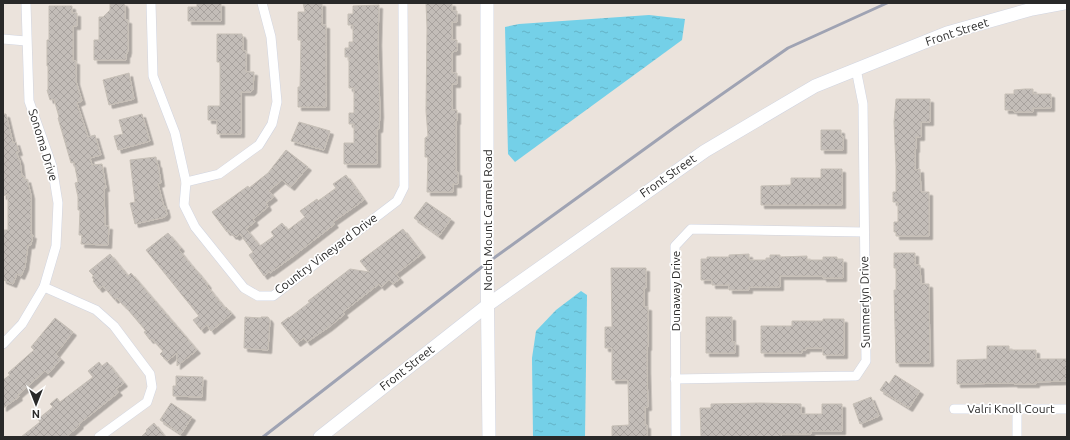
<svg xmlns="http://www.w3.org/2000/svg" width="1070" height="440" viewBox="0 0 1070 440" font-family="Ubuntu,sans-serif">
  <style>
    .water { fill: url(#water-ripples) }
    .building { fill: url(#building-cross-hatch); stroke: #c6bfb6; filter: url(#shadow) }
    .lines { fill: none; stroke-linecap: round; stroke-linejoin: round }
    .street-casing { stroke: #d1d5e1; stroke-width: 10 }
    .secondary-casing { stroke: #d1d5e1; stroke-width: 14 }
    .street { stroke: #fff; stroke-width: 9 }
    .secondary { stroke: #fff; stroke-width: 13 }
    .rail { stroke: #9fa3b3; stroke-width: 3 }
    .labels { text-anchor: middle; stroke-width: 3.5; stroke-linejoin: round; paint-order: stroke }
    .street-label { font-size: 12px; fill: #292929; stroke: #fff }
  </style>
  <defs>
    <pattern id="water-ripples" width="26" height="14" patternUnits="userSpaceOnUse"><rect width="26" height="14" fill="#74d0e8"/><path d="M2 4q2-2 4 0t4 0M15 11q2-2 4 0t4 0" fill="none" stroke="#64b3c7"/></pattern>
    <pattern id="building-cross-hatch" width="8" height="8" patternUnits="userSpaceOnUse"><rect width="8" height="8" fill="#c3bdb8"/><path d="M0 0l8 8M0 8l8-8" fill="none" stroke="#a8a29e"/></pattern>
    <filter id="shadow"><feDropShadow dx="3.5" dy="3.5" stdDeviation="0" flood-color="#0004"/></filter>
  </defs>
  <rect width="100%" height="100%" fill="#ebe3dc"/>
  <g class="water">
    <polygon points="649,15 685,19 682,40 515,162 508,154 505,27 519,24"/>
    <polygon points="581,291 587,295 585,437 533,437 532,358 536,331 556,310"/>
  </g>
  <g class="building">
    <polygon points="110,3 124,3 124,5 125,5 125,20 128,20 128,50 127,54 126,54 126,60 94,60 94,40 99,40 99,17 103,17 110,10"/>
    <polygon points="197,3 221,3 221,21 188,21 188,7 197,7"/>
    <polygon points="303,3 322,3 322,25 326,25 326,107 298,107 298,87 300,87 301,40 298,40 298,12 305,12"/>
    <polygon points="426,3 452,3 452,11 457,11 457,22 452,22 452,40 457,40 457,51 452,52 452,73 457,73 457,84 452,84 452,110 457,110 457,121 456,121 456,172 458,172 458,184 453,184 453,192 427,192 428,157 425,157 425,138 428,136 426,111 427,28"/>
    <polygon points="379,5 378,42 380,114 379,129 377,129 377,164 344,164 344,143 354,143 354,124 349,124 349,113 354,113 354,88 349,88 349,57 345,57 345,48 349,48 349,42 353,42 353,25 348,25 348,14 353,14 353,6"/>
    <polygon points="49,6 72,6 72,13 77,13 77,26 73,26 73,61 76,61 76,81 82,101 77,103 88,137 95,135 101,155 90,158 92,165 102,164 106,188 104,188 105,226 109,226 108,245 81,244 82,235 79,235 80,210 78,210 78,197 75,183 78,182 74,162 71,163 58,118 59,117 54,99 50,100 47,90 48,90 48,66 47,66 47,40 49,40"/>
    <polygon points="217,34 242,34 242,36 243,36 243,51 246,51 246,72 254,72 253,90 251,92 241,92 241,134 217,134 217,120 208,120 208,106 220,106 220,62 217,62"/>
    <polygon points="129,73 134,99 109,105 103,80"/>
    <polygon points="1025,89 1033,89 1033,94 1051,94 1051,108 1033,108 1033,112 1014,112 1014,110 1005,110 1005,94 1014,94 1014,90"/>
    <polygon points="896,99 930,99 930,122 921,122 921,137 916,137 916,149 915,149 915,170 920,169 921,192 929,192 929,236 896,236 896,232 894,232 894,222 898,222 898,202 893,202 893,192 896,192 896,166 894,122"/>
    <polygon points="3,114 6,114 13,143 16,142 19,152 16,152 20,161 22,177 24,176 25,180 27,179 31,195 31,235 33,235 31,245 28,245 25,267 21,276 17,274 13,284 3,280 3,234 4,230 8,230 8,194 3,196"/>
    <polygon points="142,114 150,141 118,150 114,136 123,134 119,120"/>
    <polygon points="299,122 330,131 324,150 291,141"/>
    <polygon points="821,130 841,130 841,136 843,136 843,150 821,150"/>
    <polygon points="286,150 308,167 291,187 282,180 269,191 274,197 266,203 268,207 253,219 255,222 246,229 260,246 274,236 271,232 282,223 288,230 305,217 300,211 317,199 318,201 336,188 333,184 346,175 364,200 333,222 335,224 292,257 270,273 269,272 264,276 249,255 253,252 240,234 236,237 234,235 233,236 229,231 227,232 212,212 248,186 249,188 268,173"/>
    <polygon points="156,157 157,164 158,164 161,183 158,184 164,207 165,206 167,214 165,217 135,224 130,203 135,202 130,160"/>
    <polygon points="821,169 842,169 842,205 761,205 761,186 791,185 791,178 821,178"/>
    <polygon points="426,202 451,219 439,236 414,218"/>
    <polygon points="403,229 422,254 396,274 400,279 393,284 389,280 381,287 379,284 343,312 345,314 329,327 307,342 304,338 297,343 281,323 289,317 289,318 310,302 308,301 350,269 369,272 360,261"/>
    <polygon points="168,233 181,248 179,250 192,266 196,270 208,285 207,286 225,308 226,307 232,314 211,331 207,325 201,330 193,320 199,316 146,250"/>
    <polygon points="894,253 915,253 915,265 920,265 921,284 929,284 930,363 896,363 894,290 896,290 896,268 894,268"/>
    <polygon points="110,254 128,276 131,273 197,350 177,366 177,353 167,361 160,354 163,351 152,339 150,340 144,332 146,331 124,305 123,305 117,298 115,300 103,286 99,289 93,281 94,280 92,277 94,276 89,271"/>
    <polygon points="749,254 749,260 766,260 766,258 770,258 770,255 780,255 780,257 807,256 807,260 823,260 823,257 837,257 837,259 843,259 843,278 823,278 823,276 780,276 780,287 749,287 749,290 729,290 729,285 712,285 712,280 701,280 701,259 707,259 707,257 729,257 729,255"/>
    <polygon points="611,268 646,268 646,288 644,288 644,307 648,307 648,347 647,347 647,370 648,407 645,407 645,425 647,425 647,436 644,436 644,437 612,437 612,426 629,425 628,380 612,380 612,348 605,348 605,327 612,327"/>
    <polygon points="245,317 261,318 261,317 268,317 270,320 268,350 244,348"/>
    <polygon points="706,317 732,317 732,342 735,342 735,353 706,353"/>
    <polygon points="55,318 73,332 56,354 61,359 48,374 45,371 18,395 19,397 3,408 3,380 10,375 8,373 34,350 31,347"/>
    <polygon points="823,319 844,319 844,355 823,355 823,348 806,348 806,350 802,350 802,353 761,353 761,326 792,326 792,321 823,321"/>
    <polygon points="987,346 1009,346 1009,350 1036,350 1036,359 1067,359 1067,381 1036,382 1036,384 1014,384 1014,383 957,384 957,360 987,359"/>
    <polygon points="99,362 102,366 107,362 124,383 116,389 119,392 79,424 80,425 66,437 21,437 40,422 38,419 53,407 50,404 57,398 60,402 93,377 88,371"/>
    <polygon points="895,375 920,391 909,408 880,390 886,381 889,384"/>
    <polygon points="176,376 203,377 202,397 173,396 173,386 176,386"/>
    <polygon points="871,397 879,416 860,424 853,404"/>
    <polygon points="171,403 192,417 181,434 160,420"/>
    <polygon points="760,403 801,404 801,414 822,414 822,404 842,404 842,431 811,431 811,434 781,434 781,437 701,437 700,408 711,408 711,404"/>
    <polygon points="154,423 165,437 141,437 147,431 146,430"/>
  </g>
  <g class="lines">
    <g class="street-casing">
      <g id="street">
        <polyline points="151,3 153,76 175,133 186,182 184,205 195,227 244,288 258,296 273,296 397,201 404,187 403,3"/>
        <polyline points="3,39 26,41"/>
        <polyline points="186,182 219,174 259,145 272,124 277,102 271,37 262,3"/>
        <polyline points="44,287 96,310 114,326 150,374 152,387 147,402 99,437"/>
        <polyline points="3,344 22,324 44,287 56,246 58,203 52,166 29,101 26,3"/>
        <polyline points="675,379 856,376 866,361 863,104 856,69"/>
        <polyline points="954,409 1067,409"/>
        <polyline points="676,437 675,246 691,229 864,232"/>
        <polyline points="1017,437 1017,410"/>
      </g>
    </g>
    <g class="secondary-casing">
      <g id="secondary">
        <polyline points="487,3 487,263 489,437"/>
        <polyline points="320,437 489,304 705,151 815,86 947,33 1032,9 1064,3"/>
      </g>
    </g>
    <use href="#street" class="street"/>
    <use href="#secondary" class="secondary"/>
    <polyline class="rail" points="263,437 487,263 675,127 788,48 887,3"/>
  </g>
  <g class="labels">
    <g class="street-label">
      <text transform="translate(957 32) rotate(-18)" y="4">Front Street</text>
      <text transform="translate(43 145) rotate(73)" y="4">Sonoma Drive</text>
      <text transform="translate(668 176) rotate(-35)" y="4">Front Street</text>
      <text transform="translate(488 220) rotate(-90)" y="4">North Mount Carmel Road</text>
      <text transform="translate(326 254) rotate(-37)" y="4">Country Vineyard Drive</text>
      <text transform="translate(676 291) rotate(-90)" y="4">Dunaway Drive</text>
      <text transform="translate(865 302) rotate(-91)" y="4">Summerlyn Drive</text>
      <text transform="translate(407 368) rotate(-38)" y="4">Front Street</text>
      <text x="1011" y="413">Valri Knoll Court</text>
    </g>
  </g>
  <rect width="1070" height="440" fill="none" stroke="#292929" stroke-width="8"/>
  <g transform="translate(36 404) rotate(180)" stroke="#ffffff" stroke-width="3" paint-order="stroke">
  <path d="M0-3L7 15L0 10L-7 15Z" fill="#292929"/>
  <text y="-6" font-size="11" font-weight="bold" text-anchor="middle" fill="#292929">N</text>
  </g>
</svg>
